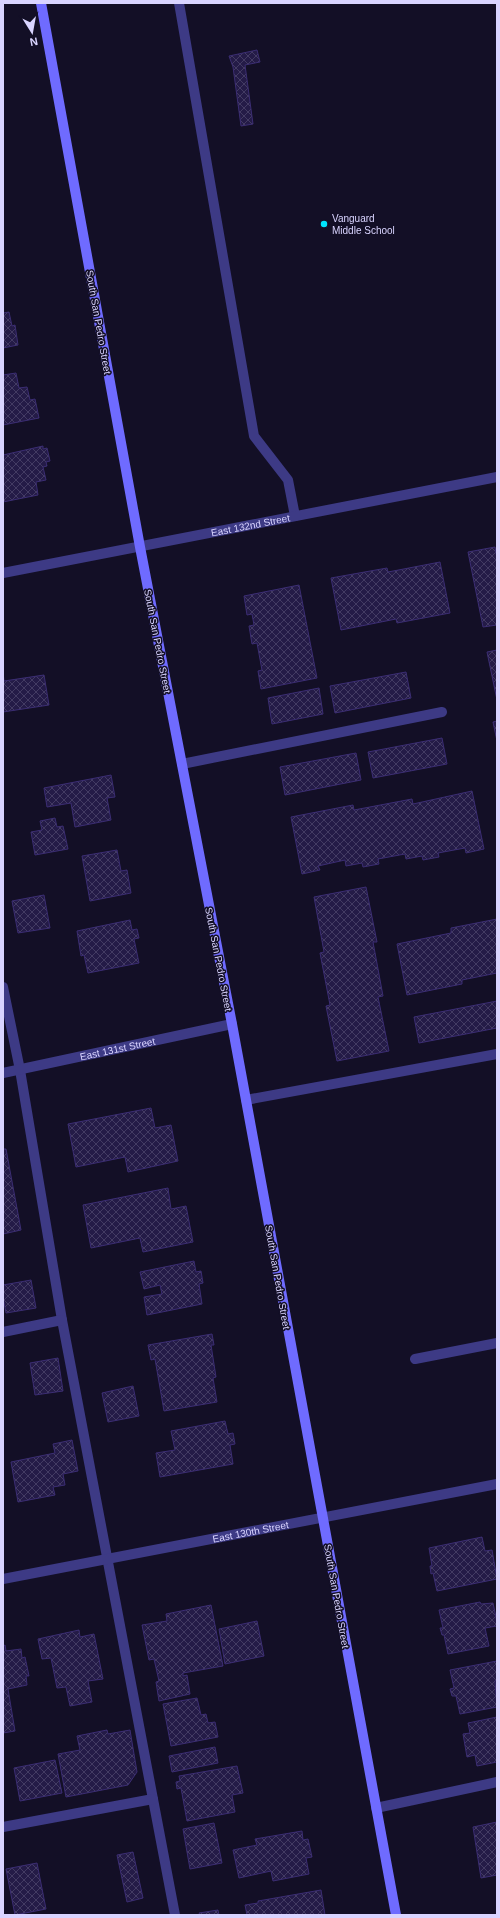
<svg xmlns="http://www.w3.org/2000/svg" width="500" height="1918" viewBox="0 0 500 1918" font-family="Arial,sans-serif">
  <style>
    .building { fill: url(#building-cross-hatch); stroke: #3b2d73 }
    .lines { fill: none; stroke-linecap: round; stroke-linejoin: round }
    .lane { stroke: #3d3a85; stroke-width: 10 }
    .street { stroke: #3d3a85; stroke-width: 10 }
    .secondary { stroke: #6f6bff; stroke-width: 10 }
    .poi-dot { fill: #00e5ff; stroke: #130f26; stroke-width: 1.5 }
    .labels { text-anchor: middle; stroke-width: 3; stroke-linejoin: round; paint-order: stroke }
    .poi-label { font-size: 10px; fill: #d9d4ff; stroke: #130f26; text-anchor: start }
    .street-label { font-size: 10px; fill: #d9d4ff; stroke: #130f26 }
  </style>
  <defs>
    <pattern id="building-cross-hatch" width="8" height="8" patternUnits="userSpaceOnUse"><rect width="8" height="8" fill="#241b47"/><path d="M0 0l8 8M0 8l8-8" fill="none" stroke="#433b63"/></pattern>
  </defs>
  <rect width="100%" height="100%" fill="#130f26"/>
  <g class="building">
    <polygon points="257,50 260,62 245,65 253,124 241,126 233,67 229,56"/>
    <polygon points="9,312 12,326 15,325 18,345 3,348 3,313"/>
    <polygon points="16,373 19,388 27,387 30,400 35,399 39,418 3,425 3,375"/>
    <polygon points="43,446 43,449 47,448 50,461 46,462 47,466 43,467 46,480 36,482 38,495 3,502 3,455"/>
    <polygon points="495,547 497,558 497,625 483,627 468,552"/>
    <polygon points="440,562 450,613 397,623 396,619 341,630 331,578 387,568 388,572"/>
    <polygon points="299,585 317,678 261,689 258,671 262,670 257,643 252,644 249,626 254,625 252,614 247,615 244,596"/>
    <polygon points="497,650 497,700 487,652"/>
    <polygon points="3,672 4,681 44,675 49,705 3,712"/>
    <polygon points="406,672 411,698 335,713 330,686"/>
    <polygon points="319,688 323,714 272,724 268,698"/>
    <polygon points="497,721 497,741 493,722"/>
    <polygon points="442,738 447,764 373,778 368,752"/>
    <polygon points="356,753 361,780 285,795 280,767"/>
    <polygon points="111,775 115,797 107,798 111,820 75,827 71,803 47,807 44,788"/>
    <polygon points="472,791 484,849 466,853 465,848 438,853 439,857 423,860 422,856 406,859 405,854 378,859 379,864 363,867 362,863 346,866 345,860 318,866 320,870 302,874 291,817 353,805 354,810 412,799 413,804"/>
    <polygon points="55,818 57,827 63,826 68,849 35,855 31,832 42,830 40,821"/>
    <polygon points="117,850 121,871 127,870 131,893 90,901 82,856"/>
    <polygon points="366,887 377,942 373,942 383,996 378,997 389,1051 337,1061 326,1006 330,1005 320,953 324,952 314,897"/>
    <polygon points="44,895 50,928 18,933 12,901"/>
    <polygon points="497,919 497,973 462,980 462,984 407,995 397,944 451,933 451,928"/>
    <polygon points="130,920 132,930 137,929 139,938 134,939 139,963 88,973 84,955 81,956 77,931"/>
    <polygon points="497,1001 497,1028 419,1043 414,1017"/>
    <polygon points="151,1108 155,1128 171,1125 178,1161 128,1172 125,1157 76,1167 68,1124"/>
    <polygon points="3,1149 6,1149 21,1230 3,1234"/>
    <polygon points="168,1188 171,1209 186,1206 193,1242 143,1252 140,1238 91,1248 83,1205"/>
    <polygon points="194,1261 196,1272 201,1271 203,1283 199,1284 202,1304 147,1315 144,1297 162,1294 160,1285 144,1289 140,1272"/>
    <polygon points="31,1280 36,1308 6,1313 3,1297 3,1285"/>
    <polygon points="212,1334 214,1345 211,1345 216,1377 213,1378 217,1402 164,1411 155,1359 151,1360 148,1345"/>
    <polygon points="58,1358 63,1391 35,1395 30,1363"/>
    <polygon points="133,1386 139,1416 108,1422 102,1393"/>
    <polygon points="225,1421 228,1434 233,1433 235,1444 230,1445 233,1464 160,1477 156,1453 175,1450 171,1431"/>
    <polygon points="72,1440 78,1471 63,1474 65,1485 53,1487 55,1495 18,1502 11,1462 55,1453 53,1444"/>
    <polygon points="482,1537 485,1551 492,1550 497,1579 437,1591 433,1573 431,1574 430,1566 432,1566 429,1548"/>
    <polygon points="480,1602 481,1604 493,1603 497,1622 497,1626 485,1628 489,1646 448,1654 444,1635 442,1635 440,1628 443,1628 439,1610"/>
    <polygon points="211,1605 223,1666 183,1673 183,1676 187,1675 190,1694 159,1701 156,1682 159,1681 154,1659 149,1660 142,1625 167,1621 166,1614"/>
    <polygon points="257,1621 264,1656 225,1664 219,1629"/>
    <polygon points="79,1630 80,1637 94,1634 103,1679 88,1681 92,1702 70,1706 66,1687 57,1688 51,1658 42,1659 38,1639"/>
    <polygon points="5,1645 6,1651 21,1649 22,1658 25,1657 29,1676 26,1676 27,1685 8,1689 15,1731 3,1733 3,1646"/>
    <polygon points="497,1661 497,1680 495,1681 497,1707 460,1714 456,1696 452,1696 450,1689 454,1688 450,1670"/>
    <polygon points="197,1698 201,1715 206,1714 208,1723 215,1722 218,1737 171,1746 163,1704"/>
    <polygon points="497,1717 497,1762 477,1766 475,1755 467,1757 463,1734 470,1733 468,1723"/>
    <polygon points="107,1730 108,1734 130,1730 137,1772 128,1785 66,1797 58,1754 80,1750 77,1736"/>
    <polygon points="215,1747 218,1763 172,1772 169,1756"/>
    <polygon points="55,1760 62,1793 20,1801 14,1768"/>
    <polygon points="237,1766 243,1793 232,1795 235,1812 187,1821 181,1788 177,1789 176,1782 180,1781 179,1776"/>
    <polygon points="497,1822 497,1875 481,1878 473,1827"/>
    <polygon points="214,1823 222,1863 190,1869 183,1829"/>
    <polygon points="302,1831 303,1840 308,1839 312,1857 306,1858 309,1874 273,1881 271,1871 239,1878 233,1850 257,1845 255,1839"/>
    <polygon points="133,1852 143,1898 127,1902 117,1855"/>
    <polygon points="37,1863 46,1909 15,1915 6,1869"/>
    <polygon points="321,1890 325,1915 247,1915 245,1905 258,1903 258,1901"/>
    <polygon points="218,1910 219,1915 200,1915 199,1913"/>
  </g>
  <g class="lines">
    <g class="lane">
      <polyline points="179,3 254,436 288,480 295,516"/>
      <polyline points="182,764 442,712"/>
      <polyline points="3,987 20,1070 62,1320 175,1915"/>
      <polyline points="246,1100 497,1054"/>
      <polyline points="3,1332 62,1320"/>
      <polyline points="415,1359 497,1343"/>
      <polyline points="376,1808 497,1782"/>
      <polyline points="3,1827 153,1799"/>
    </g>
    <g class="street">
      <path id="s1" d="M3 573 497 477"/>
      <path id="s2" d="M3 1073 232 1024"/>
      <path id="s3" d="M3 1579 497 1484"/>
    </g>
    <polyline class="secondary" points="41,3 140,547 232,1024 396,1915"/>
  </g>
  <circle class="poi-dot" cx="324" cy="224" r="4"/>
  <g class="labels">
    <g class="poi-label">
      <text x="332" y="222">Vanguard<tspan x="332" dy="12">Middle School</tspan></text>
    </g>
    <g class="street-label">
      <text transform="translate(99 322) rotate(80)" y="4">South San Pedro Street</text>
      <text dy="4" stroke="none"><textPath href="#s1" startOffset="252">East 132nd Street</textPath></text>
      <text transform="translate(158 641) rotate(79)" y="4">South San Pedro Street</text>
      <text transform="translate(219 959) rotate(79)" y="4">South San Pedro Street</text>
      <text dy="4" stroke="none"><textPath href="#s2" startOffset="117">East 131st Street</textPath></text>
      <text transform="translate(278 1277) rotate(80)" y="4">South San Pedro Street</text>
      <text dy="4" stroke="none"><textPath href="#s3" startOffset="252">East 130th Street</textPath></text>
      <text transform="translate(337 1596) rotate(80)" y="4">South San Pedro Street</text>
    </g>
  </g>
  <rect width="500" height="1918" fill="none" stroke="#d9d4ff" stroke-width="8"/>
  <g transform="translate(32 32) rotate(169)" stroke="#130f26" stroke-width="3" paint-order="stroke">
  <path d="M0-3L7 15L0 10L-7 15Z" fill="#d9d4ff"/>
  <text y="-6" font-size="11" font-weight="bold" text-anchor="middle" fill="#d9d4ff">N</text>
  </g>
</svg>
